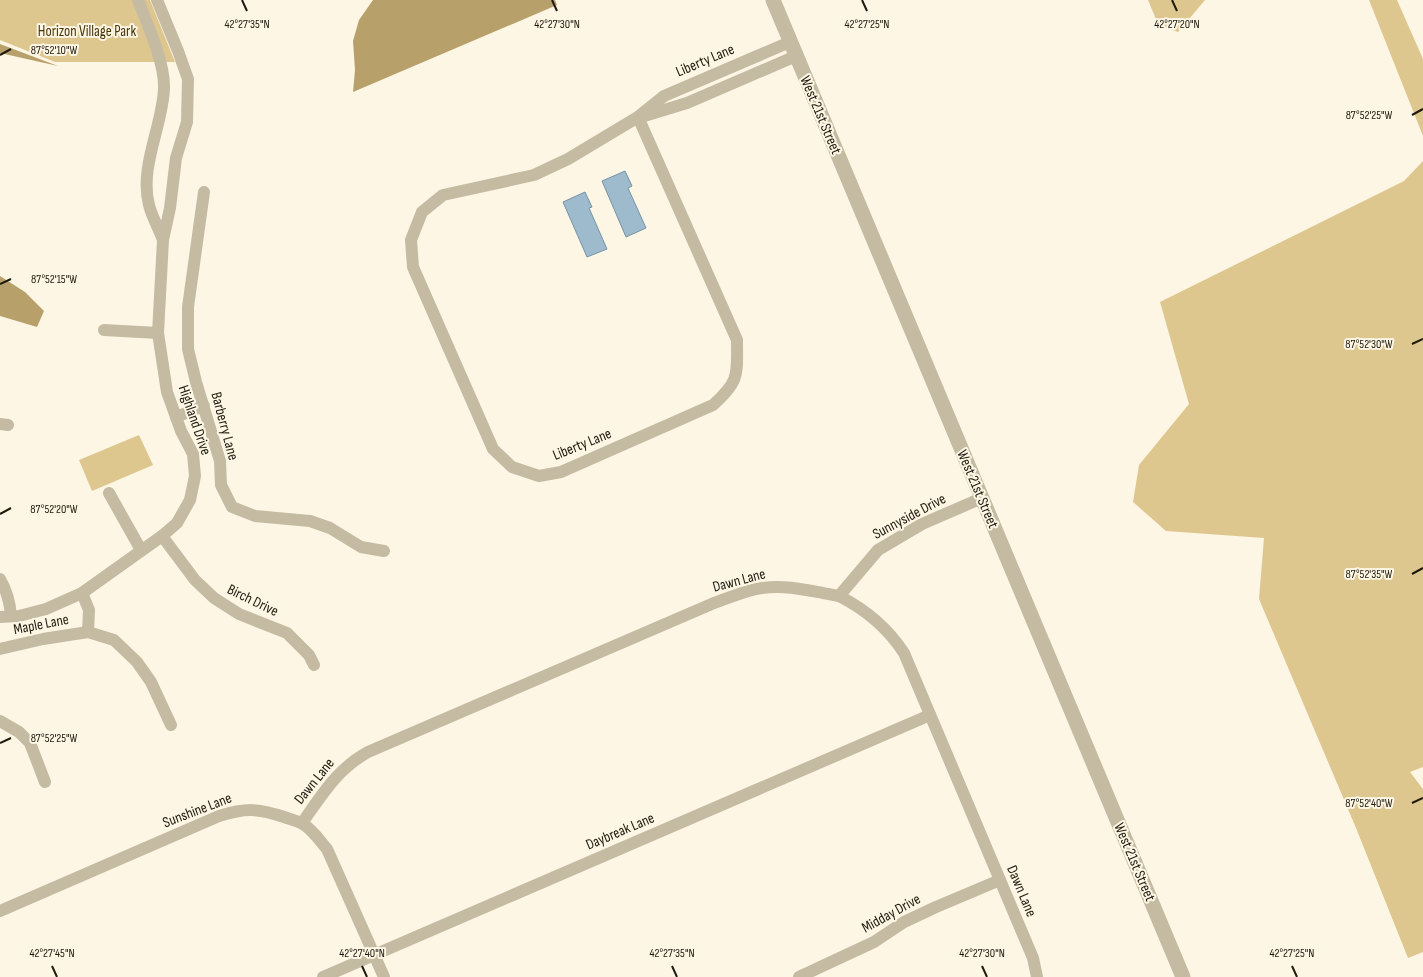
<svg xmlns="http://www.w3.org/2000/svg" width="1423" height="977" viewBox="0 0 1423 977" font-family="'Sofia Sans Condensed',sans-serif">
  <style>
    .green { fill: #dec68f }
    .water { fill: #b7a06a }
    .building { fill: #9dbbcd; stroke: #7693a4 }
    .lines { fill: none; stroke-linecap: round; stroke-linejoin: round }
    .minor { stroke: #c5bba3; stroke-width: 12 }
    .tertiary { stroke: #c5bba3; stroke-width: 15 }
    .ticks { fill: none; stroke: #1e1a0f; stroke-width: 2 }
    .labels { text-anchor: middle; stroke-width: 4; stroke-linejoin: round; paint-order: stroke }
    .park-label { font-size: 15px; fill: #473609; stroke: #fef6e4 }
    .street-label { font-size: 15px; fill: #1e1a0f; stroke: #fef6e4 }
    .ticks-label { font-size: 12px; text-anchor: middle; fill: #1e1a0f; stroke: #fef6e4; stroke-width: 4; stroke-linejoin: round; paint-order: stroke }
  </style>
  <rect width="100%" height="100%" fill="#fef6e4"/>
  <g class="green">
    <polygon points="0,0 150,0 175,62 55,62 0,40"/>
    <polygon points="1148,0 1205,0 1178,32 1158,24"/>
    <polygon points="1369,0 1397,0 1423,59 1423,136"/>
    <polygon points="1423,161 1423,767 1410,772 1423,789 1423,952 1408,958 1356,828 1259,599 1264,538 1166,531 1133,502 1139,465 1189,404 1160,302 1404,181"/>
    <polygon points="139,435 153,465 92,491 79,460"/>
  </g>
  <g class="water">
    <polygon points="373,0 555,0 557,5 353,92 355,70 353,41 359,20"/>
    <polygon points="0,44 58,66 0,53"/>
    <polygon points="0,276 25,292 44,311 37,327 0,316"/>
  </g>
  <g class="building">
    <polygon points="625,171 632,186 628,188 646,228 626,237 602,181"/>
    <polygon points="585,192 592,207 589,208 607,249 587,257 563,202"/>
  </g>
  <g class="lines">
    <g class="minor">
      <path d="M138 0C147 23 165 63 164 88 163 125 139 167 149 205 152 217 159 229 163 240"/>
      <path d="M638 117 737 340C737 375 740 381 713 405L561 472 539 476 512 467 493 449 413 267 411 240 422 212 443 195 534 175 568 159Z"/>
      <polyline points="638,117 664,96 790,42"/>
      <polyline points="641,117 687,103 796,56"/>
      <polyline points="204,192 188,307 188,349 196,382 220,461 221,485 232,507 255,516 310,521 330,528 361,547 384,551"/>
      <polyline points="104,330 158,333"/>
      <polyline points="176,417 204,406"/>
      <polyline points="0,424 8,425"/>
      <polyline points="109,493 141,550"/>
      <polyline points="162,536 195,580 214,598 239,614 287,633 309,655 314,665"/>
      <path d="M0 579C7 591 10 603 11 616"/>
      <polyline points="82,593 89,610 88,632"/>
      <polyline points="839,596 878,550 922,524 982,498"/>
      <polyline points="0,617 19,616 46,609 82,593 162,536 177,523 190,500 195,476 193,454 181,431 167,392 158,333 163,240 170,208 176,158 187,122 188,79 178,51 157,0"/>
      <polyline points="0,649 43,639 88,632 114,640 137,662 151,682 171,725"/>
      <polyline points="0,721 19,732 30,743 45,782"/>
      <path d="M302 823C322 795 337 769 368 752L714 603C729 598 746 590 762 588 783 585 802 589 823 593 829 594 836 595 841 597 866 610 889 630 904 653L1033 958 1037 977"/>
      <path d="M0 911 219 816C245 808 258 808 284 817 290 819 298 821 303 824 313 830 320 841 327 849L384 977"/>
      <polyline points="323,977 930,715"/>
      <polyline points="799,977 874,942 904,922 936,907 1000,880"/>
    </g>
    <polyline class="tertiary" points="773,0 1183,977"/>
  </g>
  <path class="ticks" d="M242 0 247 11M552 0 557 11M862 0 867 11M1172 0 1177 11M0 55 11 49M1412 115 1423 109M0 284 11 279M1412 344 1423 339M0 514 11 508M1412 574 1423 568M0 743 11 738M1412 803 1423 798M52 966 57 977M362 966 367 977M672 966 677 977M982 966 987 977M1292 966 1297 977"/>
  <g class="labels">
    <g class="park-label">
      <text x="87" y="36">Horizon Village Park</text>
    </g>
    <g class="street-label">
      <text transform="translate(705 60) rotate(-23)" y="5">Liberty Lane</text>
      <text transform="translate(821 115) rotate(67)" y="5">West 21st Street</text>
      <text transform="translate(195 420) rotate(71)" y="5">Highland Drive</text>
      <text transform="translate(225 426) rotate(75)" y="5">Barberry Lane</text>
      <text transform="translate(582 444) rotate(-22)" y="5">Liberty Lane</text>
      <text transform="translate(978 489) rotate(67)" y="5">West 21st Street</text>
      <text transform="translate(909 516) rotate(-28)" y="5">Sunnyside Drive</text>
      <text transform="translate(739 580) rotate(-15)" y="5">Dawn Lane</text>
      <text transform="translate(253 600) rotate(26)" y="5">Birch Drive</text>
      <text transform="translate(41 624) rotate(-11)" y="5">Maple Lane</text>
      <text transform="translate(314 781) rotate(-51)" y="5">Dawn Lane</text>
      <text transform="translate(197 810) rotate(-21)" y="5">Sunshine Lane</text>
      <text transform="translate(620 831) rotate(-23)" y="5">Daybreak Lane</text>
      <text transform="translate(1135 862) rotate(67)" y="5">West 21st Street</text>
      <text transform="translate(1022 891) rotate(67)" y="5">Dawn Lane</text>
      <text transform="translate(891 913) rotate(-29)" y="5">Midday Drive</text>
    </g>
  </g>
  <g class="ticks-label">
    <text x="557" y="28">42°27'30"N</text>
    <text x="867" y="28">42°27'25"N</text>
    <text x="247" y="28">42°27'35"N</text>
    <text x="1177" y="28">42°27'20"N</text>
    <text x="54" y="54">87°52'10"W</text>
    <text x="1369" y="119">87°52'25"W</text>
    <text x="54" y="283">87°52'15"W</text>
    <text x="1369" y="348">87°52'30"W</text>
    <text x="54" y="513">87°52'20"W</text>
    <text x="1369" y="578">87°52'35"W</text>
    <text x="54" y="742">87°52'25"W</text>
    <text x="1369" y="807">87°52'40"W</text>
    <text x="52" y="957">42°27'45"N</text>
    <text x="362" y="957">42°27'40"N</text>
    <text x="672" y="957">42°27'35"N</text>
    <text x="982" y="957">42°27'30"N</text>
    <text x="1292" y="957">42°27'25"N</text>
  </g>
</svg>
